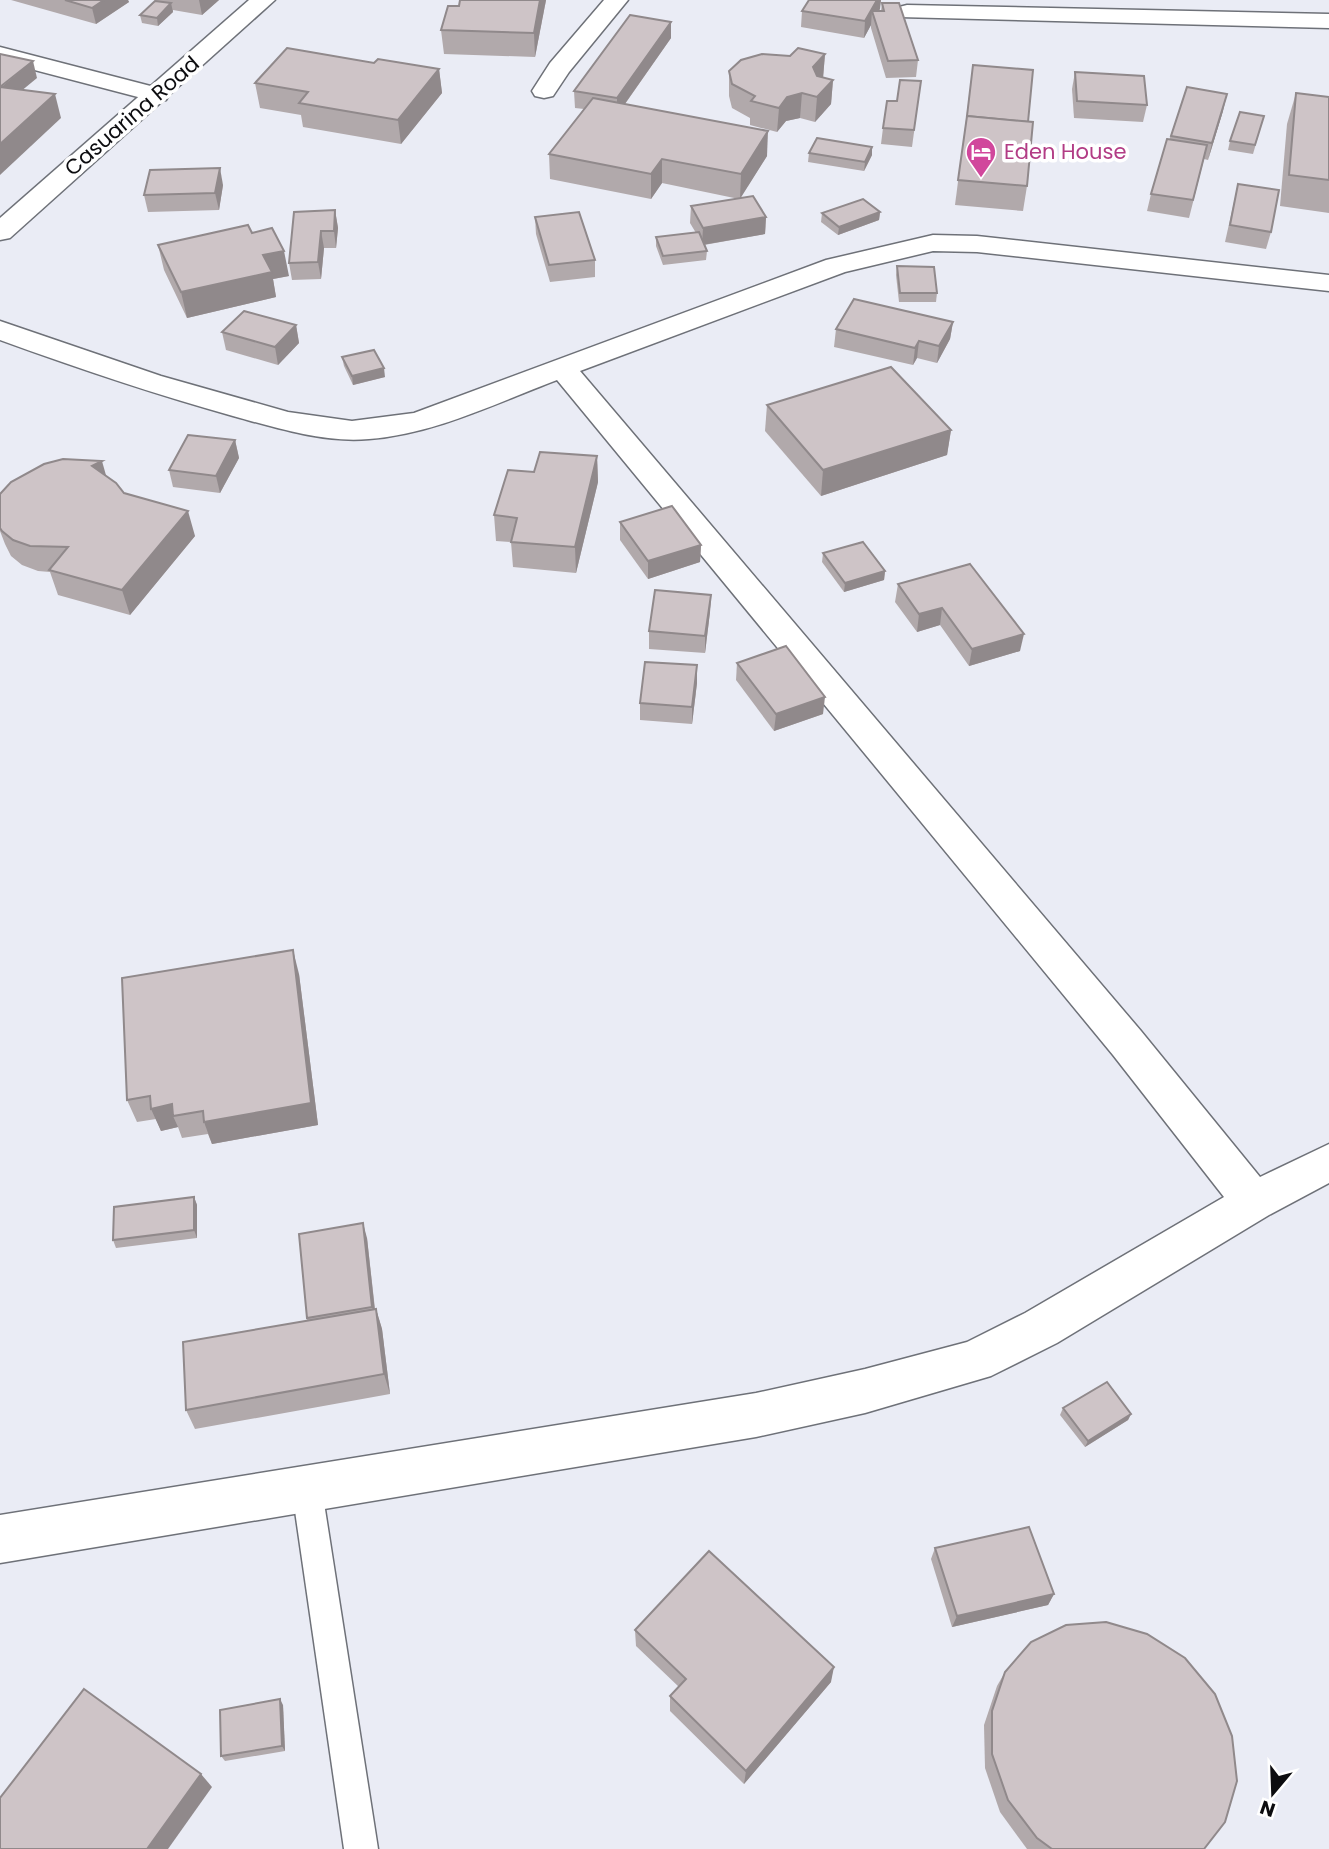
<svg xmlns="http://www.w3.org/2000/svg" width="1329" height="1849" viewBox="0 0 1329 1849" font-family="Poppins,sans-serif">
  <style>
    .lines { fill: none; stroke-linecap: round; stroke-linejoin: round }
    .service-casing { stroke: #6e7178; stroke-width: 3 }
    .minor-casing { stroke: #6e7178; stroke-width: 3 }
    .tertiary-casing { stroke: #6e7178; stroke-width: 3 }
    .service { fill: #fff; fill-rule: evenodd }
    .minor { fill: #fff; fill-rule: evenodd }
    .tertiary { fill: #fff; fill-rule: evenodd }
    .wall { fill: #b1a9ab }
    .shaded-wall { fill: #90898b }
    .building { fill: #cec4c7; stroke: #90898b; stroke-width: 2 }
    .labels { text-anchor: middle; stroke-width: 7; stroke-linejoin: round; paint-order: stroke }
    .far-street-label { font-size: 21px; fill: #0c0c0f; stroke: #fff }
    .far-hotel-label { font-size: 21px; fill: #b23c85; stroke: #fff; text-anchor: start }
  </style>
  <rect width="100%" height="100%" fill="#eaecf5"/>
  <g class="lines">
    <g class="service-casing">
      <polygon id="service" points="307,1475 318,1479 322,1490 378,1849 344,1849 292,1490 296,1479"/>
    </g>
    <g class="minor-casing">
      <g id="minor">
        <polygon points="604,0 628,0 569,72 553,96 544,98 535,96 532,91 550,63"/>
        <polygon points="907,5 1329,14 1329,28 899,17 895,12 899,7"/>
        <polygon points="0,47 166,90 169,95 166,100 157,102 0,61"/>
        <path d="M933 235 977 236 1329 275V291L977 252 933 251 845 272 580 371 1141 1031 1260 1177 1329 1144V1183L1269 1215 1057 1343 991 1376 865 1413 756 1437 0 1563V1515L756 1393 865 1369 967 1342 1025 1313 1224 1197 1113 1055 557 380C496 403 434 434 369 439 323 443 277 428 233 416 154 394 77 368 0 340V321L161 376 288 412 352 421 414 413 826 260Z"/>
      </g>
    </g>
    <g class="tertiary-casing">
      <polygon id="tertiary" points="249,0 275,0 10,238 0,240 0,218"/>
    </g>
    <use href="#service" class="service"/>
    <use href="#minor" class="minor"/>
    <use href="#tertiary" class="tertiary"/>
  </g>
  <g class="wall">
    <polygon points="11,0 128,0 129,2 96,24"/>
    <polygon points="156,0 219,0 202,15 173,10 173,12 158,26 142,23 140,15"/>
    <polygon points="546,0 535,57 444,54 441,30 459,6"/>
    <polygon points="809,0 881,0 879,11 881,11 882,3 918,60 916,77 886,78 871,28 871,25 864,38 801,27 802,11"/>
    <polygon points="671,22 671,38 625,104 767,156 740,198 766,217 765,234 704,245 707,251 706,260 663,265 656,246 656,237 696,233 690,223 691,206 739,199 662,183 651,199 550,179 549,154 584,109 575,108 574,91"/>
    <polygon points="825,54 823,78 833,80 831,104 815,122 800,118 786,121 777,132 750,125 750,118 732,108 729,96 729,71 790,56"/>
    <polygon points="374,63 439,69 442,93 401,144 303,127 301,115 260,108 255,83"/>
    <polygon points="973,65 1028,122 1027,186 1023,211 955,205"/>
    <polygon points="1075,72 1147,105 1143,122 1074,118 1072,89"/>
    <polygon points="921,81 912,147 881,144 883,128 897,101"/>
    <polygon points="1187,87 1223,111 1208,160 1204,159 1189,218 1147,211 1151,194"/>
    <polygon points="1296,93 1329,97 1329,213 1280,206 1287,124"/>
    <polygon points="1264,116 1253,154 1228,150 1230,141"/>
    <polygon points="872,147 872,155 864,171 808,162 809,153"/>
    <polygon points="1238,184 1271,232 1266,249 1225,242"/>
    <polygon points="223,185 219,210 148,212 144,195"/>
    <polygon points="335,210 338,228 336,248 324,248 321,279 292,280 289,263"/>
    <polygon points="880,212 879,220 838,235 821,222 822,213"/>
    <polygon points="535,217 595,260 595,277 550,282 536,234"/>
    <polygon points="252,233 289,276 273,279 276,297 187,318 164,270 158,245"/>
    <polygon points="897,266 937,293 936,302 899,302 896,275"/>
    <polygon points="953,322 950,339 937,363 917,358 913,365 834,347 836,329"/>
    <polygon points="296,325 299,343 278,365 226,350 222,332"/>
    <polygon points="342,357 385,377 353,385 344,366"/>
    <polygon points="767,405 951,430 947,455 821,496 765,431"/>
    <polygon points="235,440 239,458 220,493 173,487 169,470"/>
    <polygon points="597,456 598,482 576,573 513,567 511,542 496,541 494,515 534,472"/>
    <polygon points="107,476 124,493 195,536 130,615 58,595 50,572 38,571 22,565 11,556 5,544 0,531 0,494"/>
    <polygon points="620,522 701,545 700,562 648,579 620,540"/>
    <polygon points="823,553 885,571 884,580 844,592 822,562"/>
    <polygon points="970,564 1020,651 969,666 940,625 917,632 895,602 898,584"/>
    <polygon points="711,595 710,612 705,653 649,649 649,631"/>
    <polygon points="737,663 823,714 774,731 736,680"/>
    <polygon points="697,665 697,683 692,724 640,720 640,703"/>
    <polygon points="299,974 318,1125 212,1144 208,1134 182,1138 178,1127 161,1131 156,1119 137,1122 127,1100"/>
    <polygon points="194,1197 197,1205 197,1238 116,1248 113,1240"/>
    <polygon points="367,1238 375,1309 376,1309 382,1329 390,1394 195,1429 186,1410 307,1321 307,1318"/>
    <polygon points="1063,1408 1131,1414 1128,1420 1085,1447 1060,1415"/>
    <polygon points="935,1548 1054,1594 1048,1605 952,1627 931,1559"/>
    <polygon points="635,1630 831,1682 744,1784 670,1711 670,1696 679,1687 636,1646"/>
    <polygon points="1005,1672 1204,1849 1027,1849 1000,1812 985,1768 984,1725 997,1686"/>
    <polygon points="283,1705 285,1751 225,1761 221,1756"/>
  </g>
  <g class="shaded-wall">
    <polygon points="104,0 128,0 129,2 96,24 92,8"/>
    <polygon points="199,0 219,0 202,15"/>
    <polygon points="540,0 546,0 535,57 534,33"/>
    <polygon points="877,0 881,0 880,9 874,19 872,11 871,25 864,38 865,21"/>
    <polygon points="171,3 173,12 158,26 157,18"/>
    <polygon points="671,22 671,38 617,115 617,98"/>
    <polygon points="825,54 823,78 812,91 813,67"/>
    <polygon points="33,61 37,78 3,106 0,88"/>
    <polygon points="439,69 442,93 401,144 398,120"/>
    <polygon points="833,80 831,104 815,122 817,97"/>
    <polygon points="802,93 800,118 786,121 777,132 779,108 787,97"/>
    <polygon points="55,94 61,118 0,175 0,144"/>
    <polygon points="1227,94 1223,111 1208,160 1212,143"/>
    <polygon points="768,131 767,156 740,199 741,174"/>
    <polygon points="872,147 872,155 864,171 865,162"/>
    <polygon points="662,159 662,183 651,199 651,174"/>
    <polygon points="220,168 223,185 219,210 215,193"/>
    <polygon points="335,210 338,228 336,248 334,231"/>
    <polygon points="880,212 879,220 838,235 839,227"/>
    <polygon points="766,217 765,234 702,245 703,228"/>
    <polygon points="321,231 324,248 321,279 318,262"/>
    <polygon points="284,251 289,276 273,279 276,297 187,318 181,292 263,255"/>
    <polygon points="953,322 950,339 937,363 939,346"/>
    <polygon points="296,325 299,343 278,365 275,347"/>
    <polygon points="919,341 917,358 913,365 915,348"/>
    <polygon points="384,368 385,377 353,385 352,376"/>
    <polygon points="951,430 947,455 821,496 823,470"/>
    <polygon points="235,440 239,458 220,493 216,476"/>
    <polygon points="597,456 598,482 576,573 575,547"/>
    <polygon points="102,461 109,486 92,466"/>
    <polygon points="188,511 195,536 130,615 122,590"/>
    <polygon points="701,545 700,562 648,579 648,561"/>
    <polygon points="885,571 884,580 844,592 845,583"/>
    <polygon points="711,595 710,612 705,653 705,636"/>
    <polygon points="942,608 940,625 917,632 919,614"/>
    <polygon points="1024,634 1020,651 969,666 972,649"/>
    <polygon points="697,665 697,683 692,724 692,707"/>
    <polygon points="825,697 823,714 774,731 776,714"/>
    <polygon points="293,950 299,974 318,1125 212,1144 204,1122"/>
    <polygon points="172,1104 173,1116 178,1127 161,1131 151,1109"/>
    <polygon points="194,1197 197,1205 197,1238 194,1230"/>
    <polygon points="363,1223 367,1238 376,1321 372,1307"/>
    <polygon points="376,1309 382,1329 390,1394 384,1374"/>
    <polygon points="1131,1414 1128,1420 1085,1447 1088,1441"/>
    <polygon points="1054,1594 1048,1605 952,1627 957,1616"/>
    <polygon points="834,1667 831,1682 744,1784 746,1771"/>
    <polygon points="280,1699 283,1705 285,1751 282,1746"/>
    <polygon points="201,1774 212,1787 168,1849 147,1849"/>
  </g>
  <g class="building">
    <polygon points="65,0 104,0 92,8"/>
    <polygon points="460,0 540,0 534,33 441,30 448,6 459,6"/>
    <polygon points="809,0 877,0 865,21 802,11"/>
    <polygon points="155,1 171,3 157,18 140,15"/>
    <polygon points="882,3 899,3 918,60 888,61 872,11 884,11"/>
    <polygon points="630,15 671,22 617,98 574,91"/>
    <polygon points="287,48 374,63 378,59 439,69 398,120 299,103 308,92 255,83"/>
    <polygon points="798,48 825,54 813,67 817,76 833,80 817,97 802,93 787,97 779,108 751,101 755,96 732,84 729,71 741,60 762,54 790,56"/>
    <polygon points="0,54 33,61 0,87"/>
    <polygon points="973,65 1033,70 1028,122 967,116"/>
    <polygon points="1075,72 1144,76 1147,105 1077,101"/>
    <polygon points="900,80 921,81 914,130 883,128 887,101 897,101"/>
    <polygon points="0,87 55,94 0,144"/>
    <polygon points="1187,87 1227,94 1212,143 1171,136"/>
    <polygon points="1296,93 1329,97 1329,180 1289,175"/>
    <polygon points="593,98 768,131 741,174 662,159 651,174 549,154"/>
    <polygon points="1240,112 1264,116 1255,145 1230,141"/>
    <polygon points="967,116 1033,122 1027,186 958,180"/>
    <polygon points="817,138 872,147 865,162 809,153"/>
    <polygon points="1167,139 1207,145 1193,200 1151,194"/>
    <polygon points="220,168 215,193 144,195 150,170"/>
    <polygon points="1238,184 1279,190 1271,232 1230,225"/>
    <polygon points="753,196 766,217 703,228 691,206"/>
    <polygon points="863,199 880,212 839,227 822,213"/>
    <polygon points="335,210 334,231 321,231 318,262 289,263 294,212"/>
    <polygon points="579,212 595,260 549,265 535,217"/>
    <polygon points="248,225 252,233 272,228 284,251 263,255 272,272 181,292 158,245"/>
    <polygon points="699,232 707,251 663,256 656,237"/>
    <polygon points="897,266 934,267 937,293 900,293"/>
    <polygon points="854,299 953,322 939,346 919,341 915,348 836,329"/>
    <polygon points="244,311 296,325 275,347 222,332"/>
    <polygon points="374,350 384,368 352,376 342,357"/>
    <polygon points="891,367 951,430 823,470 767,405"/>
    <polygon points="188,435 235,440 216,476 169,470"/>
    <polygon points="540,452 597,456 575,547 511,542 517,518 494,515 508,470 534,472"/>
    <polygon points="63,459 102,461 92,466 116,483 124,493 188,511 122,590 49,570 68,547 30,546 13,540 2,531 0,528 0,494 11,482 44,464"/>
    <polygon points="672,506 701,545 648,561 620,522"/>
    <polygon points="863,542 885,571 845,583 823,553"/>
    <polygon points="970,564 1024,634 972,649 942,608 919,614 898,584"/>
    <polygon points="655,590 711,595 705,636 649,631"/>
    <polygon points="786,646 825,697 776,714 737,663"/>
    <polygon points="645,662 697,665 692,707 640,703"/>
    <polygon points="293,950 311,1103 204,1122 203,1111 173,1116 172,1104 151,1109 150,1096 127,1100 122,978"/>
    <polygon points="194,1197 194,1230 113,1240 114,1207"/>
    <polygon points="363,1223 372,1307 307,1318 299,1234"/>
    <polygon points="376,1309 384,1374 186,1410 183,1342"/>
    <polygon points="1107,1382 1131,1414 1088,1441 1063,1408"/>
    <polygon points="1029,1527 1054,1594 957,1616 935,1548"/>
    <polygon points="709,1551 834,1667 746,1771 670,1696 686,1679 635,1630"/>
    <polygon points="1106,1622 1147,1634 1185,1658 1215,1694 1232,1736 1237,1781 1225,1822 1204,1849 1052,1849 1037,1838 1008,1800 992,1754 992,1711 1005,1672 1031,1642 1066,1625"/>
    <polygon points="84,1689 201,1774 147,1849 0,1849 0,1798"/>
    <polygon points="280,1699 282,1746 221,1756 220,1710"/>
  </g>
  <defs>
    <g id="hotel-pin" transform="scale(1.575)"><path d="M0 17L-7.5 6A9.5 9.5 0 1 1 7.5 6Z" fill="#d1479c" stroke="#fff"/><path d="M-6-4.5h1.5V1H6V5H4.5V3h-9V5H-6ZM-4 0a1.8 1.8 0 1 1 3.6 0ZM.5 0V-2.5h3Q6-2.5 6 0Z" fill="#fff"/></g>
  </defs>
  <g fill-rule="evenodd">
    <use href="#hotel-pin" x="981" y="152"/>
  </g>
  <g class="labels">
    <g class="far-street-label">
      <text transform="translate(132 116) rotate(-41)" y="7">Casuarina Road</text>
    </g>
    <g class="far-hotel-label">
      <text x="1004" y="159">Eden House</text>
    </g>
  </g>
  <g transform="translate(1273 1793) rotate(199)" stroke="#ffffff" stroke-width="5" paint-order="stroke">
  <path d="M0-5L12 26L0 18L-12 26Z" fill="#0c0c0f"/>
  <text y="-10" font-size="19" font-weight="bold" text-anchor="middle" fill="#0c0c0f">N</text>
  </g>
</svg>
